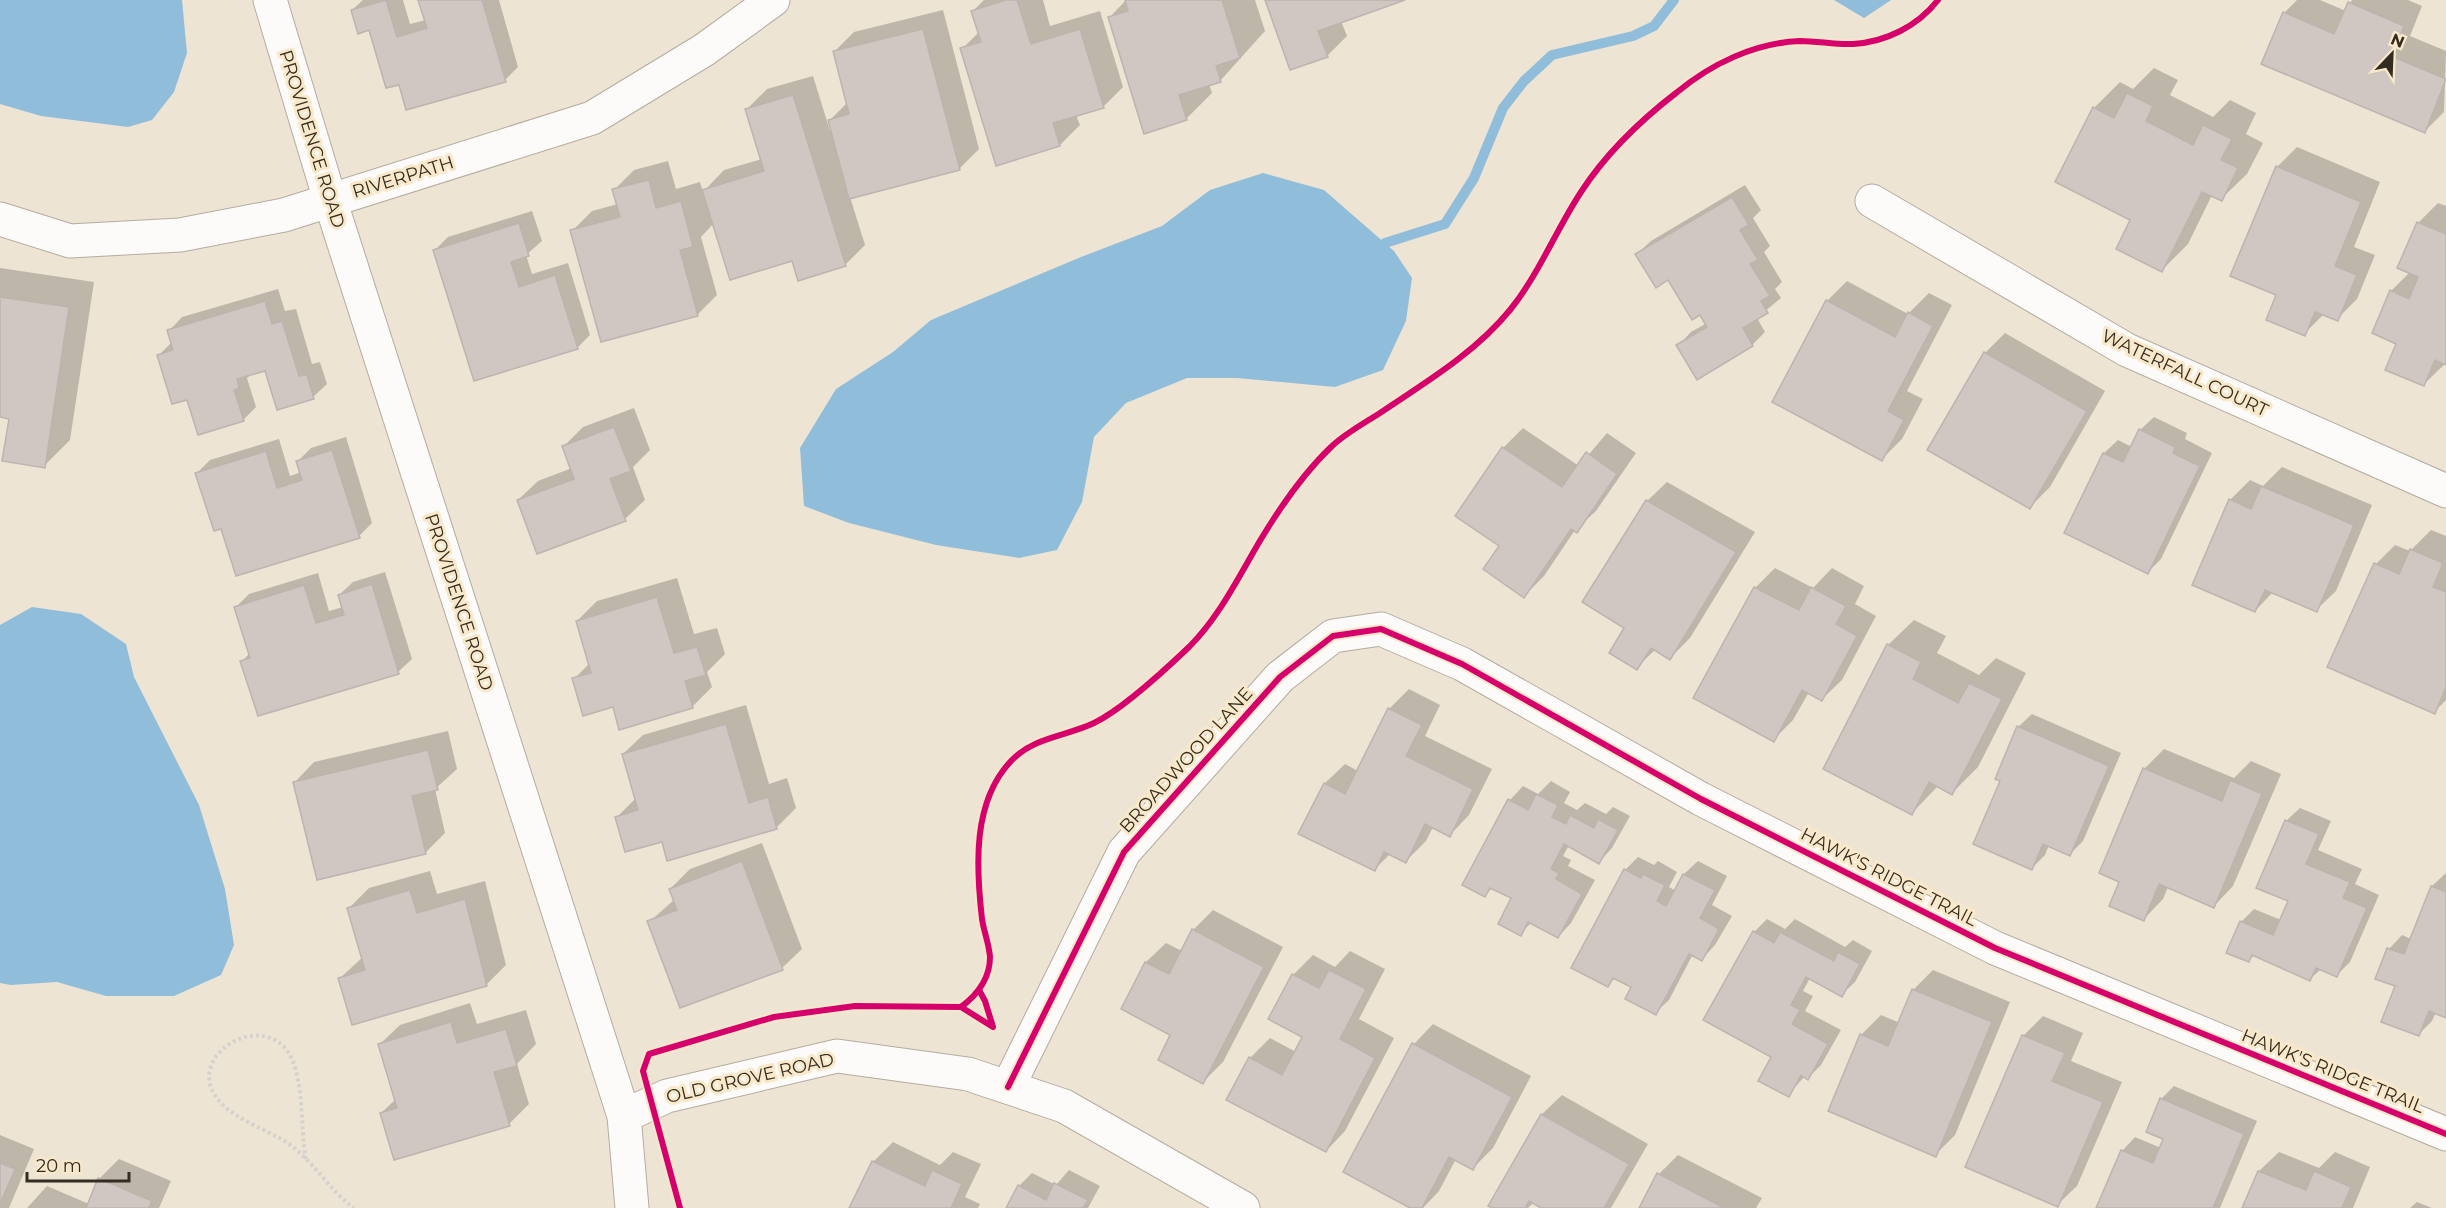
<svg xmlns="http://www.w3.org/2000/svg" width="2446" height="1208" viewBox="0 0 2446 1208" font-family="Montserrat,sans-serif">
  <style>
    .water { fill: #90beda }
    .shadow { fill: #0003 }
    .lines { fill: none; stroke-linecap: round; stroke-linejoin: round }
    .stream { stroke: #90beda; stroke-width: 10 }
    .building { fill: #d1c7c2; stroke: #beb3af; stroke-width: 1.5 }
    .minor-casing { stroke: #b4aca0; stroke-width: 35 }
    .path { stroke: #d5d2cd; stroke-width: 4; stroke-dasharray: 3 3; stroke-linecap: butt }
    .minor { stroke: #fcfbf9; stroke-width: 33 }
    .cycleway-casing { stroke: #f9e8c9; stroke-width: 10 }
    .cycleway { stroke: #d6006c; stroke-width: 6 }
    .labels { text-anchor: middle; stroke-width: 6; stroke-linejoin: round; paint-order: stroke }
    .street-label { font-size: 18px; fill: #332d21; stroke: #f9e8c9 }
  </style>
  <rect width="100%" height="100%" fill="#eee4d4"/>
  <g class="water">
    <polygon points="0,0 182,0 187,53 174,92 152,120 128,127 41,116 0,104"/>
    <polygon points="1834,0 1891,0 1864,18"/>
    <polygon points="1263,173 1324,190 1394,251 1412,278 1406,321 1383,370 1335,387 1237,378 1187,378 1126,403 1094,437 1082,502 1057,550 1019,558 936,545 849,523 804,506 800,448 836,389 893,352 931,320 1081,257 1162,226 1210,190"/>
    <polygon points="32,607 81,614 126,644 134,677 199,805 225,889 234,945 221,975 174,996 106,996 57,982 11,985 0,983 0,625"/>
  </g>
  <g class="shadow">
    <polygon points="363,0 403,0 410,24 426,20 420,0 499,0 518,67 505,80 400,83 370,29 352,10"/>
    <polygon points="984,0 1043,0 1050,26 1100,11 1123,87 1103,107 1076,115 1080,125 1060,145 997,164 962,49 979,32 973,11"/>
    <polygon points="1126,0 1255,0 1265,31 1220,81 1209,84 1212,93 1186,119 1109,18"/>
    <polygon points="1266,0 1400,0 1341,21 1347,36 1327,56"/>
    <polygon points="2297,0 2320,0 2346,11 2352,0 2408,0 2422,6 2410,36 2446,51 2444,112 2424,132 2284,13"/>
    <polygon points="943,10 979,149 959,169 850,197 865,245 845,265 793,259 714,223 701,237 717,295 697,315 572,231 592,211 618,204 614,190 634,170 668,161 676,189 700,182 703,192 724,170 762,159 747,109 767,89 813,76 830,131 833,130 830,120 847,103 834,52 854,32"/>
    <polygon points="2154,68 2178,80 2170,95 2213,117 2230,100 2256,113 2246,134 2263,143 2247,174 2221,199 2212,195 2188,244 2162,270 2132,219 2094,108 2120,82 2133,89"/>
    <polygon points="2297,147 2380,182 2354,247 2375,255 2357,299 2337,319 2324,314 2304,334 2278,294 2277,167"/>
    <polygon points="1745,185 1761,210 1753,218 1770,246 1764,252 1782,282 1775,289 1781,298 1757,318 1765,332 1752,345 1678,346 1691,332 1707,323 1669,278 1637,254 1651,241"/>
    <polygon points="2438,203 2446,206 2446,363 2424,384 2398,343 2391,291 2410,272 2418,223"/>
    <polygon points="532,211 542,241 526,255 532,274 568,263 590,335 577,348 435,250 448,237"/>
    <polygon points="0,268 94,282 70,440 44,466 10,417 0,416"/>
    <polygon points="1847,281 1908,314 1929,293 1952,305 1907,391 1923,399 1902,439 1882,459 1827,301"/>
    <polygon points="278,289 285,311 296,309 312,364 320,362 327,384 313,397 266,369 251,374 247,378 256,407 243,420 188,398 159,355 172,342 169,331 182,317"/>
    <polygon points="2005,333 2105,391 2050,487 2030,507 1985,353"/>
    <polygon points="634,408 650,450 633,467 645,500 625,519 518,500 538,481 572,468 563,447 583,427"/>
    <polygon points="2154,417 2187,433 2185,439 2212,453 2161,559 2148,572 2066,532 2104,453 2118,440 2132,447 2140,430"/>
    <polygon points="1523,428 1579,466 1607,433 1636,453 1596,511 1575,530 1544,576 1524,596 1501,546 1457,515 1503,448"/>
    <polygon points="346,437 372,523 359,536 222,527 197,473 210,460 279,439 290,476 301,472 297,462 311,448"/>
    <polygon points="2282,467 2372,505 2336,591 2316,610 2273,592 2255,611 2230,500 2250,480 2263,486"/>
    <polygon points="1667,482 1755,532 1690,638 1670,658 1656,649 1636,668 1647,501"/>
    <polygon points="2431,530 2446,536 2446,700 2434,712 2376,564 2395,545 2410,551"/>
    <polygon points="1775,568 1813,588 1832,568 1864,586 1855,604 1876,616 1842,680 1822,699 1809,692 1793,720 1773,740 1695,698 1755,588"/>
    <polygon points="385,572 412,659 398,672 242,661 250,653 236,607 249,594 318,573 329,611 343,607 339,595 353,582"/>
    <polygon points="677,578 694,634 717,628 725,654 707,672 712,687 692,707 614,705 574,679 590,663 577,621 597,601"/>
    <polygon points="1914,620 1946,636 1937,653 1979,675 1996,658 2026,673 1978,767 1952,793 1938,786 1912,813 1888,645"/>
    <polygon points="1409,689 1440,705 1425,736 1492,769 1469,815 1450,835 1433,827 1426,841 1406,861 1390,854 1374,870 1325,783 1345,764 1358,771 1389,709"/>
    <polygon points="746,705 769,784 787,778 796,808 776,828 663,840 617,817 636,798 623,754 643,735"/>
    <polygon points="2032,714 2121,753 2083,841 2070,854 2049,845 2045,855 2032,868 2002,780 2018,727"/>
    <polygon points="448,731 457,769 435,789 445,833 425,853 295,782 314,762"/>
    <polygon points="2164,749 2234,778 2251,761 2281,774 2233,886 2214,906 2168,887 2163,899 2144,919 2121,881 2144,769"/>
    <polygon points="1551,781 1570,792 1564,803 1577,810 1585,803 1606,814 1613,807 1630,816 1612,848 1599,862 1569,845 1563,856 1571,860 1568,866 1595,880 1571,923 1558,937 1532,922 1520,934 1513,898 1493,887 1485,895 1464,884 1510,800 1523,786 1538,794"/>
    <polygon points="2300,808 2331,821 2318,850 2362,869 2355,884 2379,895 2350,962 2337,975 2321,969 2310,979 2254,955 2249,960 2241,922 2254,909 2281,920 2290,900 2286,821"/>
    <polygon points="762,843 802,949 782,968 649,922 674,900 670,889 690,869"/>
    <polygon points="1638,857 1654,865 1658,861 1677,872 1669,887 1676,891 1684,874 1698,861 1727,876 1712,905 1732,916 1715,945 1702,959 1693,954 1669,1000 1655,1013 1633,987 1615,978 1608,985 1625,870"/>
    <polygon points="430,871 437,894 485,881 506,965 486,985 340,978 363,957 349,908 369,888"/>
    <polygon points="2446,873 2446,1016 2436,1012 2432,1021 2419,1034 2397,986 2377,978 2389,949 2402,935 2411,939 2432,886"/>
    <polygon points="1213,910 1283,947 1223,1062 1203,1082 1172,1034 1123,1008 1146,962 1166,943 1182,951 1193,930"/>
    <polygon points="1767,919 1785,929 1795,919 1845,947 1853,940 1872,951 1855,982 1841,995 1810,978 1803,991 1813,996 1805,1011 1841,1030 1821,1065 1808,1078 1805,1076 1788,1095 1773,1057 1754,932"/>
    <polygon points="1350,951 1385,969 1359,1019 1394,1038 1345,1131 1326,1151 1250,1058 1270,1038 1296,1052 1304,1036 1293,975 1313,955 1335,967"/>
    <polygon points="1933,970 2010,1002 1955,1135 1935,1155 1861,1035 1881,1015 1900,1023 1913,990"/>
    <polygon points="470,1003 477,1024 526,1010 536,1044 517,1064 529,1104 509,1124 381,1113 396,1099 380,1044 400,1025"/>
    <polygon points="2043,1016 2083,1033 2071,1061 2122,1082 2077,1186 2057,1205 2023,1036"/>
    <polygon points="1433,1024 1531,1076 1493,1148 1473,1168 1456,1159 1439,1191 1423,1208 1413,1208 1414,1044"/>
    <polygon points="2174,1086 2257,1121 2220,1208 2098,1208 2122,1151 2135,1137 2161,1148 2165,1138 2161,1099"/>
    <polygon points="1562,1095 1648,1144 1611,1208 1544,1208 1534,1202 1528,1208 1496,1208 1542,1114"/>
    <polygon points="0,1135 34,1149 9,1208 0,1208"/>
    <polygon points="893,1142 940,1165 953,1152 981,1164 965,1197 980,1204 978,1208 851,1208 873,1162"/>
    <polygon points="2279,1152 2319,1168 2335,1152 2370,1167 2353,1208 2244,1208 2259,1171"/>
    <polygon points="1678,1155 1762,1198 1756,1208 1641,1208 1659,1174"/>
    <polygon points="119,1159 171,1181 159,1208 27,1208 47,1186 89,1204 99,1179"/>
    <polygon points="1069,1170 1100,1186 1088,1208 1007,1208 1019,1186 1032,1173 1056,1185"/>
    <polygon points="2417,1202 2432,1208 2410,1208"/>
  </g>
  <g class="lines">
    <polyline class="stream" points="1385,243 1445,224 1474,178 1503,108 1524,81 1552,55 1633,36 1654,26 1674,0"/>
  </g>
  <g class="building">
    <polygon points="386,0 397,37 427,28 418,0 482,0 506,82 406,110 399,85 386,88 369,30 358,34 351,10"/>
    <polygon points="1006,0 1017,0 1031,44 1080,29 1104,108 1053,123 1060,146 996,166 960,48 981,42 971,11"/>
    <polygon points="1125,0 1222,0 1240,58 1216,66 1221,82 1179,95 1187,120 1144,134 1108,17 1128,11"/>
    <polygon points="1265,0 1405,0 1318,31 1328,57 1290,70"/>
    <polygon points="2348,2 2404,26 2391,56 2446,79 2425,133 2261,64 2283,12 2334,34"/>
    <polygon points="923,29 960,170 849,199 828,120 849,114 833,51"/>
    <polygon points="2127,93 2153,106 2146,121 2193,145 2203,125 2232,139 2221,160 2238,168 2222,201 2202,192 2162,272 2116,249 2130,220 2055,182 2093,107 2114,118"/>
    <polygon points="793,95 846,266 798,281 792,261 730,280 702,190 764,171 745,109"/>
    <polygon points="2276,166 2361,202 2335,266 2357,275 2338,321 2315,312 2305,336 2266,320 2276,295 2230,276"/>
    <polygon points="649,180 656,208 681,201 693,247 680,250 698,316 601,342 570,230 620,217 612,189"/>
    <polygon points="1732,197 1749,225 1740,230 1758,260 1750,264 1770,296 1761,301 1768,313 1743,328 1753,346 1697,380 1676,345 1707,327 1700,315 1692,320 1668,280 1656,288 1635,254"/>
    <polygon points="2417,222 2446,234 2446,365 2435,360 2424,386 2385,370 2396,344 2372,333 2390,290 2409,299 2418,277 2397,268"/>
    <polygon points="519,223 529,256 511,262 519,287 555,275 578,349 474,381 433,250"/>
    <polygon points="0,297 69,307 45,468 2,461 9,419 0,417"/>
    <polygon points="1826,300 1895,337 1908,312 1933,326 1888,411 1904,420 1882,461 1772,402"/>
    <polygon points="265,301 272,324 282,321 299,376 307,375 314,399 277,410 265,371 237,379 239,388 234,390 244,421 198,435 187,400 172,404 157,355 173,350 167,330"/>
    <polygon points="1984,352 2087,411 2030,509 1927,450"/>
    <polygon points="614,427 631,471 610,479 626,521 537,554 517,500 574,479 562,446"/>
    <polygon points="2139,429 2175,447 2173,453 2200,466 2148,574 2064,533 2103,453 2123,462"/>
    <polygon points="1502,447 1562,487 1586,452 1617,474 1577,533 1571,529 1524,598 1483,569 1499,546 1455,516"/>
    <polygon points="332,450 360,538 236,576 221,529 214,531 195,473 266,451 277,488 302,480 296,461"/>
    <polygon points="2261,486 2354,525 2317,612 2265,590 2255,612 2192,585 2229,499 2251,509"/>
    <polygon points="1646,500 1736,552 1670,660 1651,648 1637,670 1609,653 1624,628 1582,602"/>
    <polygon points="2410,549 2443,563 2433,587 2446,592 2446,687 2435,714 2327,667 2374,563 2399,574"/>
    <polygon points="372,584 399,674 258,716 240,661 250,658 234,607 304,585 316,623 344,615 338,595"/>
    <polygon points="1754,587 1799,610 1811,587 1846,606 1836,624 1857,636 1822,701 1802,690 1774,742 1693,698"/>
    <polygon points="657,597 674,653 697,647 706,675 685,681 693,708 619,730 613,707 583,716 572,678 591,673 576,621"/>
    <polygon points="1887,644 1921,662 1913,679 1958,703 1969,683 2002,699 1952,795 1929,782 1912,815 1823,769"/>
    <polygon points="1388,708 1422,725 1406,756 1473,789 1450,837 1425,824 1406,863 1384,852 1375,871 1298,834 1324,783 1345,794"/>
    <polygon points="726,724 749,803 768,797 777,829 667,861 662,842 625,852 615,817 638,810 622,754"/>
    <polygon points="2017,726 2109,766 2070,856 2043,844 2032,870 1973,844 2000,781 1995,779"/>
    <polygon points="428,750 438,790 412,796 426,854 317,880 293,782"/>
    <polygon points="2143,768 2222,801 2230,780 2262,794 2214,908 2159,884 2144,921 2109,906 2119,882 2099,873"/>
    <polygon points="1536,794 1558,805 1552,817 1566,824 1570,815 1594,828 1598,819 1618,830 1599,864 1564,844 1551,869 1559,873 1556,879 1582,894 1558,938 1528,922 1521,936 1498,924 1511,898 1490,888 1485,897 1462,885 1508,799 1528,810"/>
    <polygon points="2285,820 2319,834 2306,864 2350,882 2343,898 2367,908 2337,977 2316,968 2310,981 2252,955 2249,962 2226,953 2240,921 2273,935 2288,901 2256,888"/>
    <polygon points="742,861 783,970 680,1008 647,921 677,910 669,889"/>
    <polygon points="1624,869 1641,878 1643,874 1665,885 1657,901 1666,906 1683,874 1715,890 1700,918 1719,929 1702,961 1689,954 1656,1015 1625,999 1631,987 1613,978 1608,987 1571,968"/>
    <polygon points="2431,886 2446,892 2446,1018 2429,1011 2419,1036 2381,1022 2395,986 2375,979 2387,948 2404,954"/>
    <polygon points="410,890 417,913 465,899 487,986 352,1025 338,978 365,970 347,908"/>
    <polygon points="1192,929 1264,967 1203,1084 1158,1060 1170,1035 1121,1009 1145,962 1169,974"/>
    <polygon points="1753,931 1774,943 1780,932 1834,961 1838,952 1860,964 1842,997 1806,977 1791,1005 1800,1010 1792,1024 1828,1044 1808,1080 1801,1075 1789,1097 1758,1081 1771,1057 1703,1020"/>
    <polygon points="1329,970 1366,989 1340,1039 1375,1058 1326,1152 1226,1100 1249,1057 1282,1075 1302,1037 1268,1019 1292,974 1319,988"/>
    <polygon points="1912,989 1992,1022 1936,1157 1828,1111 1860,1034 1888,1046"/>
    <polygon points="451,1022 457,1043 506,1029 517,1066 494,1072 510,1126 394,1160 380,1113 397,1108 378,1044"/>
    <polygon points="2022,1035 2065,1053 2052,1081 2103,1102 2058,1207 1965,1167"/>
    <polygon points="1412,1043 1512,1097 1473,1170 1449,1157 1422,1208 1410,1208 1343,1172"/>
    <polygon points="2160,1098 2244,1134 2213,1208 2096,1208 2121,1150 2153,1163 2163,1139 2146,1132"/>
    <polygon points="1541,1114 1629,1164 1604,1208 1541,1208 1529,1201 1525,1208 1493,1208 1488,1206"/>
    <polygon points="872,1161 925,1186 932,1170 962,1184 951,1208 849,1208"/>
    <polygon points="0,1163 15,1169 0,1204"/>
    <polygon points="2258,1171 2306,1190 2314,1171 2351,1187 2342,1208 2242,1208"/>
    <polygon points="1657,1173 1724,1208 1639,1208"/>
    <polygon points="98,1178 152,1201 149,1208 86,1208"/>
    <polygon points="1054,1183 1088,1200 1083,1208 1006,1208 1018,1185 1046,1200"/>
  </g>
  <g class="lines">
    <g class="minor-casing">
      <g id="minor">
        <polyline points="270,0 330,200 624,1116 632,1208"/>
        <polyline points="1872,201 2127,350 2446,491"/>
        <polyline points="0,219 70,241 180,235 284,215 592,118 704,50 773,0"/>
        <polyline points="1008,1087 1124,852 1280,677 1333,636 1381,629 1462,664 1701,799 1995,948 2446,1134"/>
        <polyline points="624,1116 667,1096 837,1056 968,1074 1064,1106 1243,1208"/>
      </g>
    </g>
    <path class="path" d="M306 1159C300 1129 305 1070 285 1048 256 1015 191 1054 214 1094 229 1119 266 1128 289 1144 314 1162 329 1190 354 1208"/>
    <use href="#minor" class="minor"/>
    <g class="cycleway-casing">
      <g id="cycleway">
        <polyline points="961,1007 993,1027 985,1001 979,990"/>
        <polyline points="1008,1087 1124,852 1280,677 1333,636 1381,629 1462,664 1701,799 1995,948 2446,1134"/>
        <path d="M680 1208 643 1071 649 1054 774 1017 855 1006 961 1007C977 995 990 979 990 957 989 944 984 932 982 919 976 867 972 801 1012 760 1034 737 1067 736 1094 723 1121 710 1167 668 1189 647 1220 616 1239 576 1261 539 1281 506 1302 475 1330 448 1344 434 1363 424 1380 413 1426 382 1475 353 1510 310 1539 274 1556 230 1581 192 1605 155 1641 120 1676 93 1711 64 1754 43 1800 41 1818 41 1836 45 1853 44 1886 42 1918 26 1938 0"/>
      </g>
    </g>
    <use href="#cycleway" class="cycleway"/>
  </g>
  <g class="labels">
    <g class="street-label">
      <text transform="translate(312 139) rotate(73)" y="6">PROVIDENCE ROAD</text>
      <text transform="translate(403 177) rotate(-17)" y="6">RIVERPATH</text>
      <text transform="translate(2185 373) rotate(25)" y="6">WATERFALL COURT</text>
      <text transform="translate(459 602) rotate(72)" y="6">PROVIDENCE ROAD</text>
      <text transform="translate(1186 760) rotate(-48)" y="6">BROADWOOD LANE</text>
      <text transform="translate(1889 877) rotate(27)" y="6">HAWK'S RIDGE TRAIL</text>
      <text transform="translate(2333 1071) rotate(22)" y="6">HAWK'S RIDGE TRAIL</text>
      <text transform="translate(750 1078) rotate(-13)" y="6">OLD GROVE ROAD</text>
    </g>
  </g>
  <g transform="translate(2392 54) rotate(23)" stroke="#f9e8c9" stroke-width="4.5" paint-order="stroke">
  <path d="M0-4.5L10 22L0 15L-10 22Z" fill="#332d21"/>
  <text y="-9" font-size="16" font-weight="bold" text-anchor="middle" fill="#332d21">N</text>
  </g>
  <path d="M27 1172v9h102v-9" fill="none" stroke="#332d21" stroke-width="3"/>
  <text x="36" y="1172" font-size="18" fill="#332d21" stroke="#f9e8c9" stroke-width="4.5" paint-order="stroke">20 m</text>
</svg>
